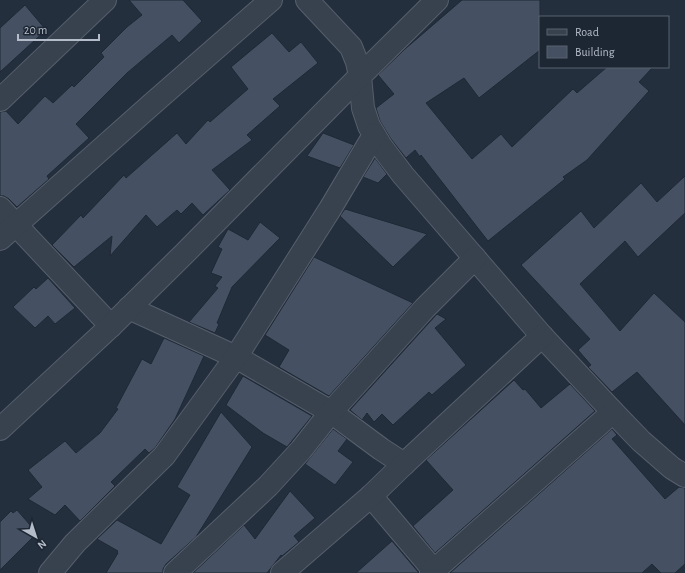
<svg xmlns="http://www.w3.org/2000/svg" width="685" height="573" viewBox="0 0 685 573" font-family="'Alegreya Sans',sans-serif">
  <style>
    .building { fill: #455162; stroke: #1f2835 }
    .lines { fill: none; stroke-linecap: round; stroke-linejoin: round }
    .minor-casing { stroke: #565f6c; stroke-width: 24 }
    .minor { stroke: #38414e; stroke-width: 22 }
  </style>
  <rect width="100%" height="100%" fill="#242f3e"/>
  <g class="building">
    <polygon points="129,0 183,0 202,21 179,43 172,35 127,73 76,124 89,138 47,176 49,179 17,207 9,199 4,196 0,196 0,112 6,111 18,124 45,96 53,103 72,85 74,87 104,57 101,53 127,27 142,15"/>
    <polygon points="462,0 540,0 540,50 479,98 464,78 426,103 472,159 501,134 512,147 573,89 577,93 607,67 653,67 639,82 649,91 587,160 563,177 565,179 488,241 421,155 420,157 415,150 406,158 391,139 380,121 376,108 394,94 378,75 405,49"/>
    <polygon points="25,5 46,30 0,72 0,28"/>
    <polygon points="272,33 289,52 301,42 318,63 273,99 280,106 247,135 252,140 212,170 230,190 203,215 192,203 181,214 177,210 157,227 146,215 110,256 112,236 74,267 52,245 81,215 83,218 124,175 126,178 177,133 186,144 208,120 210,122 248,89 231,67"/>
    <polygon points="323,133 354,145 340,168 307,156"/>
    <polygon points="375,158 387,174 378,183 363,177"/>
    <polygon points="685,176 685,213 638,257 625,241 580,284 620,331 654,293 685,322 685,425 637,372 612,392 588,367 591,365 578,350 590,339 521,265 581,211 594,228 641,183 657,202"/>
    <polygon points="345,209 427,234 393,267 340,216"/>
    <polygon points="260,222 280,238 232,287 217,323 219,324 215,333 189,322 218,288 215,286 222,277 211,273 222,249 218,247 228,229 248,240"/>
    <polygon points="314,257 413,303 329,396 279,367 289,350 265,335"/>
    <polygon points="48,278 75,308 55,324 48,316 35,328 13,307 34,287 36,289"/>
    <polygon points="437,314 446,319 435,328 466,365 432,395 429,392 393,425 382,414 374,422 367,413 362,420 350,410"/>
    <polygon points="164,338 204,356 175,419 155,448 149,453 145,449 111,482 115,486 80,521 65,505 55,515 28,499 42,487 28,470 65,441 76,453 100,433 118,409 116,408 142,359 151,364"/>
    <polygon points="243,376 312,416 287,447 263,433 226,405"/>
    <polygon points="514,380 523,390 525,389 541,408 570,384 595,411 435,553 413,526 453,490 426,460"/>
    <polygon points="221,412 252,447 196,537 166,564 163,569 163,573 106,573 118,553 117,552 118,551 97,539 117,520 161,544 190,495 177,487"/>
    <polygon points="333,429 347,439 338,451 353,462 335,485 305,464"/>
    <polygon points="612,429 617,435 612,439 665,499 679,487 685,488 685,564 675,573 661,573 652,564 642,573 450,573"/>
    <polygon points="290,491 315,518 294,536 299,542 282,556 281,555 267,573 193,573 244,525 255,539"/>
    <polygon points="17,510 37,533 0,570 0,522 11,511 13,513"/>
    <polygon points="392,541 419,573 356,573"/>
  </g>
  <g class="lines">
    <g class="minor-casing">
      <g id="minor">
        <polyline points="437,0 360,76 363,108 369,126 381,146 403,175 542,336 613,412 641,441 672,468 685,476"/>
        <polyline points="0,100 105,0"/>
        <polyline points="0,208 111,326"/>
        <polyline points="0,239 152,104 271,0"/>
        <polyline points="129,308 236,357 331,412 381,449 404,464"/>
        <polyline points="0,429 111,326 184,254 360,76 357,62 351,47 307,0"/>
        <polyline points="371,496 436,573"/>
        <polyline points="50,573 75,543 164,456 236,357 330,209 374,135"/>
        <polyline points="175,573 268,486 301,450 331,412 425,308 475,258"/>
        <polyline points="282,573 371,496 404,464 542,336"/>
        <polyline points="431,573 613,412"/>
      </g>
    </g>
    <use href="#minor" class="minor"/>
  </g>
  <rect x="539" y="16" width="130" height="52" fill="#1d2633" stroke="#59626f"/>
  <rect x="547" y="29" width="20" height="6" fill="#38414e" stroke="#59626f"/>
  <text x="575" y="36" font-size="12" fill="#b4bcc9">Road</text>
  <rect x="547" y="46" width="20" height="12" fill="#455162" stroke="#59626f"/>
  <text x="575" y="56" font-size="12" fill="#b4bcc9">Building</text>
  <g transform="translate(36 537) rotate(141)" stroke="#1d2633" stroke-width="3" paint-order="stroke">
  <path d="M0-3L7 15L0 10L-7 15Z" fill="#b4bcc9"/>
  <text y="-6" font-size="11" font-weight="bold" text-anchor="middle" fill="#b4bcc9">N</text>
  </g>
  <path d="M18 34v6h81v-6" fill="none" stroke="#b4bcc9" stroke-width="2"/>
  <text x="24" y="34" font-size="12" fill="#b4bcc9" stroke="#1d2633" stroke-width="3" paint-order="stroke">20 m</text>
</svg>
